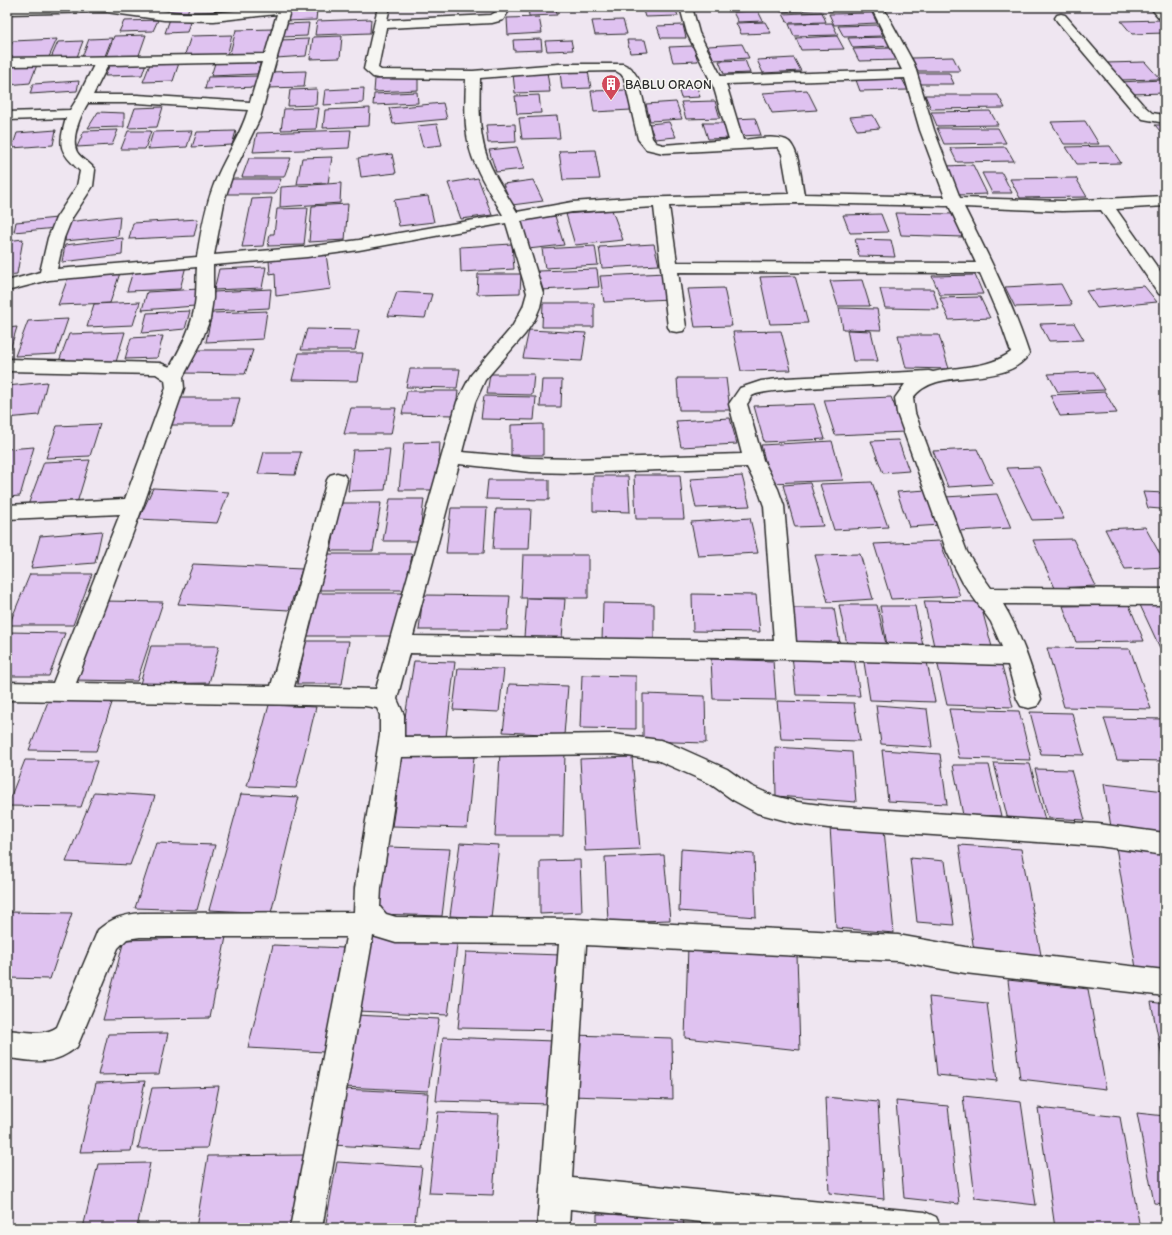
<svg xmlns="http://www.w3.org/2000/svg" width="1172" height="1235" viewBox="0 0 1172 1235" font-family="Itim,sans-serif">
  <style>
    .building { fill: #dfc2f0; stroke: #2b2b2b }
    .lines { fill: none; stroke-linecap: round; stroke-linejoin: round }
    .minor-casing { stroke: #2b2b2b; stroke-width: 3 }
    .minor { fill: #f6f6f2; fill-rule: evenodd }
    .labels { text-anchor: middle; stroke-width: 3; stroke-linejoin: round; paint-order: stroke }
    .far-poi-label { font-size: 13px; fill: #2b2b2b; stroke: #f6f6f2; text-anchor: start }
  </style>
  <rect width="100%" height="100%" fill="#efe6f1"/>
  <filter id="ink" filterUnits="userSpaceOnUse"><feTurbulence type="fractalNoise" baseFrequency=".025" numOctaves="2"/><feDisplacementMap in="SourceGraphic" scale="8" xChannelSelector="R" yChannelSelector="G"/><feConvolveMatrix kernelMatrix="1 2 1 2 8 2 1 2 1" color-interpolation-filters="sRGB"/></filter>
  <g filter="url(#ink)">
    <g class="building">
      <polygon points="165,7 189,7 187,14 162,14"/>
      <polygon points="216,7 235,7 233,11 214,11"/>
      <polygon points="528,7 556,7 557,15 529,16"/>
      <polygon points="642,7 675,7 678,16 645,17"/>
      <polygon points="726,7 765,7 766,9 728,11"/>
      <polygon points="778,7 822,7 823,9 781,12"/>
      <polygon points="827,7 866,7 868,9 829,11"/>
      <polygon points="317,10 316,20 284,21 286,11"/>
      <polygon points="758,11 763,21 738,22 733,12"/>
      <polygon points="822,12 826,22 788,23 783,14"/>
      <polygon points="872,13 877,23 834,25 829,14"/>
      <polygon points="539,17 542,33 508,35 507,18"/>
      <polygon points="170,19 191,19 187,32 165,33"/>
      <polygon points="371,19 370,33 315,35 317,21"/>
      <polygon points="158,20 153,31 119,32 124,21"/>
      <polygon points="623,20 627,34 595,35 592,21"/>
      <polygon points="1162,20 1165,24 1165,33 1132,34 1121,21"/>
      <polygon points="765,22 771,33 741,34 736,23"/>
      <polygon points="309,23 307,36 281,37 283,24"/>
      <polygon points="832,23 838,35 794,36 789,24"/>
      <polygon points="683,25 686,38 661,38 657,26"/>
      <polygon points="878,25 883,36 844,37 838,26"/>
      <polygon points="273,29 267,55 229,57 236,30"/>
      <polygon points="146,35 138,58 105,59 114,36"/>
      <polygon points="232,35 227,56 184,57 191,36"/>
      <polygon points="342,36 340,58 310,59 313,37"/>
      <polygon points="837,36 844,49 801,50 796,38"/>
      <polygon points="886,37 892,46 853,48 848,38"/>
      <polygon points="112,38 105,56 82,57 89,39"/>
      <polygon points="57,39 49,57 7,59 7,53 13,41"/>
      <polygon points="309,39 306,56 276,58 279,40"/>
      <polygon points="541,39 542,50 514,51 513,40"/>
      <polygon points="571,40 573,50 547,51 545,41"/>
      <polygon points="627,40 645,40 648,52 630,53"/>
      <polygon points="83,41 77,57 51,58 58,42"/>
      <polygon points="742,44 749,58 714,60 708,46"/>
      <polygon points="693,46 698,61 673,62 669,47"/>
      <polygon points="891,48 898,60 859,61 853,49"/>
      <polygon points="953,57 960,71 918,71 912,58"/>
      <polygon points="794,58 801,71 763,73 757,60"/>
      <polygon points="745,60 750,73 724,74 719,61"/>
      <polygon points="261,61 257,74 211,76 215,63"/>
      <polygon points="1145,62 1160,79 1120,80 1106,63"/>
      <polygon points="146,63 142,75 105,76 110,64"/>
      <polygon points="179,63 173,81 143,82 150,64"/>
      <polygon points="37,65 30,83 7,85 7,67"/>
      <polygon points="306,71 304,87 267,88 270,72"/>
      <polygon points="588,71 591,88 562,89 560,72"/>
      <polygon points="547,72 550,92 515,93 513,74"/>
      <polygon points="914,73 949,73 954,84 919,84"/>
      <polygon points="259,76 256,87 205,89 208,77"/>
      <polygon points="418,77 418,90 374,92 375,79"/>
      <polygon points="902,79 908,90 860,91 856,80"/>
      <polygon points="1162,80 1165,84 1165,93 1130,94 1120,82"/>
      <polygon points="79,81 77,91 30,94 33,84"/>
      <polygon points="696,84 700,97 681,98 677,85"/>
      <polygon points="364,88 363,103 323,105 325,90"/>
      <polygon points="317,89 316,105 288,106 290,90"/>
      <polygon points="626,90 631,110 594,112 591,91"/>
      <polygon points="807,90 817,110 772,113 763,93"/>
      <polygon points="417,92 418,103 373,105 374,94"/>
      <polygon points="539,95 541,113 517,114 515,96"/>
      <polygon points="925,95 998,95 1005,108 931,109"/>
      <polygon points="715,101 720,118 686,119 681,102"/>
      <polygon points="676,102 682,119 650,121 646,104"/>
      <polygon points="443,103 447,119 393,124 389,108"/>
      <polygon points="163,107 157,127 128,128 135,108"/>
      <polygon points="319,108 316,129 281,130 284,109"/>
      <polygon points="370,108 369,126 323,128 325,110"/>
      <polygon points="990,111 998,125 937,126 931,112"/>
      <polygon points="98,112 124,113 124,127 88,128"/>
      <polygon points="873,115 880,128 857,130 850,117"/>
      <polygon points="557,116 560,138 522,139 519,118"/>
      <polygon points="755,118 761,135 739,136 734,119"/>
      <polygon points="1085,121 1099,144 1064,144 1051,122"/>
      <polygon points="669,122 676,137 655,139 649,124"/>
      <polygon points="703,123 726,123 731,138 708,139"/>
      <polygon points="437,124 442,145 423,147 417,126"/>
      <polygon points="515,124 516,142 488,143 486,125"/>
      <polygon points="1155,125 1165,125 1165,137"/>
      <polygon points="937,128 998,128 1006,143 944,144"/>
      <polygon points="56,130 53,145 12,148 17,133"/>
      <polygon points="118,130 112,145 77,147 84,131"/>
      <polygon points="351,130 349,148 253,152 257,133"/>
      <polygon points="128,131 151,131 145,149 121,149"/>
      <polygon points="192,131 187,147 148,149 153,132"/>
      <polygon points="236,131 232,145 192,147 197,132"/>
      <polygon points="1110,146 1121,163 1077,164 1066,147"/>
      <polygon points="517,147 524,169 496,172 489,150"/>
      <polygon points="1006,147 1014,161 957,162 950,148"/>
      <polygon points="595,150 600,179 563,180 559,151"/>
      <polygon points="392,154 396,173 361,177 358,158"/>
      <polygon points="332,157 328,183 297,184 302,158"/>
      <polygon points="249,158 291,158 284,177 242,177"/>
      <polygon points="973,165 987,194 958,195 945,166"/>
      <polygon points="982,173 1002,173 1012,193 992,193"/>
      <polygon points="478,178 492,215 461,219 448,183"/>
      <polygon points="1076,178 1087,197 1020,198 1010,179"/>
      <polygon points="230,179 281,179 275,194 223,194"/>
      <polygon points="533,180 543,201 512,205 503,184"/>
      <polygon points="341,183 340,203 280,207 281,187"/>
      <polygon points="428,196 434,222 399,226 394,200"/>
      <polygon points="272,198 263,246 242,247 252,199"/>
      <polygon points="348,204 345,240 309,242 312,206"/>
      <polygon points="308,208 304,245 268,246 270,234 274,234 277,209"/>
      <polygon points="612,210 623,240 575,245 566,214"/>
      <polygon points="895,213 955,214 962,237 901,235"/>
      <polygon points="881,214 888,232 850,233 843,215"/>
      <polygon points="120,216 118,236 65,241 67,222"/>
      <polygon points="555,216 564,245 528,249 520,219"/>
      <polygon points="57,218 56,228 14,232 16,222"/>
      <polygon points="198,219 194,236 129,239 133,223"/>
      <polygon points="123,238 122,255 62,262 65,245"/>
      <polygon points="23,239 17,274 7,275 7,241"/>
      <polygon points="855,239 891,240 895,257 859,256"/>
      <polygon points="512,244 514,269 461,272 460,247"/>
      <polygon points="654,244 659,265 602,268 599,247"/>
      <polygon points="595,246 598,265 545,268 542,249"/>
      <polygon points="326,254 331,289 276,296 275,273 270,274 269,260"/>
      <polygon points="186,266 180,289 127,291 134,268"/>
      <polygon points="266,267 262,288 214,290 219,269"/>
      <polygon points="597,269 599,287 540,290 538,271"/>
      <polygon points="120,273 110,303 58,305 69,275"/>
      <polygon points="666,273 671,299 604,302 600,276"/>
      <polygon points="478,274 521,274 520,293 477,294"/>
      <polygon points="975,275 983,294 940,295 932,276"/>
      <polygon points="795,276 808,323 770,324 760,277"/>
      <polygon points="862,280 870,306 838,306 830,281"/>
      <polygon points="1061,284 1072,305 1015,307 1005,287"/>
      <polygon points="1144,286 1157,302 1097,308 1086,291"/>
      <polygon points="724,288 732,326 695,327 688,289"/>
      <polygon points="199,289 195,306 142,310 147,292"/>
      <polygon points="271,289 269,308 211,311 214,292"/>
      <polygon points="880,289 933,289 939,309 885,308"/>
      <polygon points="397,292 432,294 425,318 388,316"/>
      <polygon points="980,297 990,318 949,320 940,298"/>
      <polygon points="140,302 133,325 87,327 94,304"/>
      <polygon points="543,303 594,303 594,327 542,327"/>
      <polygon points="839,308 877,309 881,330 843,329"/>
      <polygon points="190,311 185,329 142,333 147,313"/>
      <polygon points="267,311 263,339 206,342 212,313"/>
      <polygon points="68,319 56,354 15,356 28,321"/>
      <polygon points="1074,323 1084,340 1049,341 1040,324"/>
      <polygon points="17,327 9,353 7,353 7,328"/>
      <polygon points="307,329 359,330 355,350 301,350"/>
      <polygon points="529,330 586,333 582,361 523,358"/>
      <polygon points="847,330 871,331 878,361 853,361"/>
      <polygon points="781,331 791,370 741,371 733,332"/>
      <polygon points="125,332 116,362 58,364 69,334"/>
      <polygon points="898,335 939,335 949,369 906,368"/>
      <polygon points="163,336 157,358 125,359 131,338"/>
      <polygon points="193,350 253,350 245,374 184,373"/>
      <polygon points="299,353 363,353 358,381 292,380"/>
      <polygon points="410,369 460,369 457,388 406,387"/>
      <polygon points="1094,372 1105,390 1058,392 1048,374"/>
      <polygon points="490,374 534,374 532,395 487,394"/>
      <polygon points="677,378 726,378 730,410 679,410"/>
      <polygon points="542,380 562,380 561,407 540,407"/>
      <polygon points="47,382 39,415 7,418 7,386"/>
      <polygon points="407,391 458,391 455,415 402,414"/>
      <polygon points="1105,392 1117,413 1060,416 1050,395"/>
      <polygon points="484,396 536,397 534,420 481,419"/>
      <polygon points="891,397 905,432 835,435 824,400"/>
      <polygon points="174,398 240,398 233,425 165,425"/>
      <polygon points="814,404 825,439 764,442 754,406"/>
      <polygon points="351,408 396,408 391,434 344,434"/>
      <polygon points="730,418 737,444 681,447 676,421"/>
      <polygon points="100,424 90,456 46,458 57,426"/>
      <polygon points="543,424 543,455 511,455 511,425"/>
      <polygon points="898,440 909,471 883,473 871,441"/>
      <polygon points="832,441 843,480 771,483 761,445"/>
      <polygon points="440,442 437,490 399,490 404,443"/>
      <polygon points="34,447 20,496 7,497 7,449"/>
      <polygon points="390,449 385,490 348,491 353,450"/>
      <polygon points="977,449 993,484 948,487 933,451"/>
      <polygon points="264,452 301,452 295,475 258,474"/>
      <polygon points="90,460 77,503 28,505 44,462"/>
      <polygon points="1039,467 1064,519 1032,520 1007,468"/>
      <polygon points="634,475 680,475 684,519 636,519"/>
      <polygon points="593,476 628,476 630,512 593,511"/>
      <polygon points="742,476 750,506 696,508 690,479"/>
      <polygon points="488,480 549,480 549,500 486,499"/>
      <polygon points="872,482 888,527 834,530 820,484"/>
      <polygon points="810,483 823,526 795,527 783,485"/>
      <polygon points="153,488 229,492 217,523 139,519"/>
      <polygon points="927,490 941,525 909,527 897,492"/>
      <polygon points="1143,492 1165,493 1165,524 1160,509 1148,508"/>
      <polygon points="997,494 1011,528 958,531 945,497"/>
      <polygon points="390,499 424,499 419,541 383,541"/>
      <polygon points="340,503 381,503 373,551 331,551"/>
      <polygon points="451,508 487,508 484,553 446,553"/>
      <polygon points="496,509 531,509 529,549 493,549"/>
      <polygon points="750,518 758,553 698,556 691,522"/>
      <polygon points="1145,527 1165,563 1165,567 1125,569 1105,529"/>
      <polygon points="102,531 95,563 31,568 40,536"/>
      <polygon points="1073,539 1096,586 1055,588 1033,540"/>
      <polygon points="940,541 960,596 891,599 874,544"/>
      <polygon points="326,554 412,554 407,590 319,590"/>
      <polygon points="860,554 873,599 828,602 815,555"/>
      <polygon points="523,555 588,555 588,598 521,598"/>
      <polygon points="193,564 302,569 289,610 178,604"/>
      <polygon points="30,574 92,574 73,625 9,625"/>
      <polygon points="316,593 404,593 398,636 307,636"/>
      <polygon points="692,594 756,595 760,632 693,631"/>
      <polygon points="423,595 510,596 507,630 419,630"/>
      <polygon points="527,598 565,599 562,638 524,637"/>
      <polygon points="103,601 163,602 137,681 73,680"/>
      <polygon points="924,601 980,602 992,647 934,646"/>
      <polygon points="603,603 654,604 654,643 602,642"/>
      <polygon points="1165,604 1165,648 1160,648 1140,605"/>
      <polygon points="839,605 877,605 886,644 847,644"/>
      <polygon points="1129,605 1144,641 1076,642 1063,606"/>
      <polygon points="880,606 915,606 923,646 887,645"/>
      <polygon points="792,608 834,608 840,644 797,644"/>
      <polygon points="7,632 65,633 49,676 7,676"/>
      <polygon points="306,641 349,641 342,684 297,684"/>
      <polygon points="151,646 219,646 209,683 140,684"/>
      <polygon points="1047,648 1130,649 1151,709 1064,707"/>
      <polygon points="792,655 854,657 860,696 796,695"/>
      <polygon points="863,656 926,657 935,702 870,700"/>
      <polygon points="711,659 773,661 776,700 713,699"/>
      <polygon points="414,661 455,662 446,737 402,736"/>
      <polygon points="937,661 1001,662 1013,707 947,705"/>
      <polygon points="458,668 504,669 499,712 453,710"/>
      <polygon points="582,675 636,676 636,729 580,728"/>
      <polygon points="509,684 568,686 564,735 503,732"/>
      <polygon points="643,694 705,696 706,743 643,741"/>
      <polygon points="49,699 113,700 96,751 29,750"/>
      <polygon points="777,701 854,703 860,741 781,739"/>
      <polygon points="269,705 316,707 296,788 247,786"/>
      <polygon points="876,705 927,709 932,747 881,744"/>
      <polygon points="949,709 1019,711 1031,760 959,758"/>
      <polygon points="1030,712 1072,713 1084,755 1041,754"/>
      <polygon points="1104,718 1165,719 1165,761 1117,760"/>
      <polygon points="775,747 852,752 856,802 776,796"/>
      <polygon points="882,750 940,754 947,804 888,801"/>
      <polygon points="565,752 563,836 495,836 500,753"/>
      <polygon points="403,756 474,757 467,828 392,826"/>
      <polygon points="632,757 640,849 585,851 580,759"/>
      <polygon points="25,760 97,761 81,807 7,806"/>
      <polygon points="994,763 1030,764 1045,820 1008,820"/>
      <polygon points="953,765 989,765 1001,816 963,815"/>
      <polygon points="1035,769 1071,770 1085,820 1048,818"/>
      <polygon points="1104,784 1165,791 1165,833 1111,827"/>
      <polygon points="94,792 155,796 130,865 66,862"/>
      <polygon points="241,794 299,797 271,913 209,910"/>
      <polygon points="830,826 884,830 894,933 836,928"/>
      <polygon points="156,843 215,845 197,910 135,908"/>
      <polygon points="460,843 499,845 491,918 450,916"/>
      <polygon points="959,845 1021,849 1041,955 974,951"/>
      <polygon points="388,847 450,849 442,916 377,914"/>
      <polygon points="1116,847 1165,853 1165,972 1136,968"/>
      <polygon points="681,849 754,854 756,917 679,911"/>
      <polygon points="664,855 670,920 608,922 605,857"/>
      <polygon points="910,858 945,861 954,925 917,922"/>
      <polygon points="580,860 582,912 540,914 540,861"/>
      <polygon points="7,912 72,913 50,979 7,978"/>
      <polygon points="371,934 458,938 448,1015 357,1011"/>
      <polygon points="226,937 210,1018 103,1020 124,940"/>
      <polygon points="273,945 345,948 324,1052 248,1048"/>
      <polygon points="688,946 797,955 800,1050 685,1038"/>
      <polygon points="466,952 562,955 560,1030 458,1028"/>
      <polygon points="1008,980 1088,989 1106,1089 1020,1079"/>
      <polygon points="929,997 987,1003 997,1081 937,1075"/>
      <polygon points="1151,1002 1165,1004 1165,1071"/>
      <polygon points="355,1015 439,1019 428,1091 343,1087"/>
      <polygon points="168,1033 159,1074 98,1075 108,1034"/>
      <polygon points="572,1035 672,1038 673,1099 569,1096"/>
      <polygon points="443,1037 554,1041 551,1104 436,1101"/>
      <polygon points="145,1081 131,1151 80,1152 96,1083"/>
      <polygon points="219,1086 207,1148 138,1149 152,1088"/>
      <polygon points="342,1089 428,1093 422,1150 332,1145"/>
      <polygon points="963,1096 1021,1102 1036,1205 975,1198"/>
      <polygon points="825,1097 878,1102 884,1199 829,1193"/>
      <polygon points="896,1101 948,1106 959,1204 904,1198"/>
      <polygon points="1038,1108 1120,1117 1140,1228 1055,1228"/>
      <polygon points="438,1112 499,1114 493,1195 429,1193"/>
      <polygon points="1137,1113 1165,1116 1165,1204 1154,1203"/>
      <polygon points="305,1155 296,1226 196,1228 208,1156"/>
      <polygon points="337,1162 422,1167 414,1228 325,1228"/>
      <polygon points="150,1163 137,1228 83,1228 98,1164"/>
      <polygon points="597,1214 683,1214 684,1228 597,1228"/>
    </g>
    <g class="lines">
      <g class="minor-casing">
        <g id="minor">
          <path d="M7 7C46 7 85 6 123 7 146 8 168 13 190 13 224 14 257 7 291 7L260 118 233 174 225 198 214 255 307 247 359 240 503 215C494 199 483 183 476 166 463 139 465 108 466 79L378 78 373 77 364 69 378 7H390L387 20 491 15 496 12 495 7H507L508 12 503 20 492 23 386 28 378 68 381 70 473 71 559 64H623L631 68 638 78 652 138 656 143 663 145 729 140 714 88 687 33 680 7H692L699 33 721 76 902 70 871 7H883L914 64 934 130 960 198 1062 201 1165 196V206L1116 209 1165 278V295L1159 294 1101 210 1062 211 964 207C988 255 1012 302 1029 354 1004 391 937 364 913 398L915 413 967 552 979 571 991 588 1165 589V605L1003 604C1021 634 1031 666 1041 699L1037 706 1029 708 1021 706 1017 699 1008 665 786 659 409 653 397 699 404 715V737L613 734 660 740 669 743 727 769 751 786 771 795 798 802 828 806 1098 824 1165 833V855L1098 846 828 828 798 824 757 813 733 800 709 783 657 760 613 754 401 757 381 888 380 907 386 914 396 917 573 919 898 935 965 947 1165 970V996L965 973 898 961 586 945 572 1178 925 1212 936 1217 941 1228H763L570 1209 569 1228H537L559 944 396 943 373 936 322 1228H290L346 937H140L127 939 118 948 77 1047C51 1067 37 1061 7 1058V1030C23 1031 43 1037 57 1027L98 930C114 917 120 916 140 913L354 912 355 888 380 735V715L377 708 365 706 7 700V682L53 683 120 514 7 519V505L125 499 166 388 165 380 156 374 7 371V359L160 363 170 367C181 347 192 327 195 304 197 292 196 279 197 267L49 280 7 291V281L40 272 48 238 56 218 77 186 80 171C59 150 58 148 66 118L7 120V112L70 110 77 99 94 65 7 66V58L265 54 277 14 214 21 164 20 106 12 7 14ZM262 62 250 102 137 95H93L108 65ZM616 71 621 74 624 78 638 139 646 149 663 153 778 147 782 154 789 194 629 198 572 202 517 212C508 197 498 182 491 167 478 139 479 108 480 78L559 72ZM905 78 920 130 945 197 804 194C801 180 799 145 786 140 773 135 756 139 743 140L726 84ZM88 103H137L248 110C241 134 227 154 217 177 206 202 201 230 197 257L57 269 64 238 72 218 93 186 95 170C91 163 81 159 77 152 70 139 81 114 88 103ZM797 203 949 206 976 263 677 262 669 206ZM654 207 668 327 671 331 677 332 683 331 686 327 678 272 980 273 998 315 1011 352C988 369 959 366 933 372L929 371 786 378 761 381 740 388 729 404 742 454 573 459 530 458 462 452 475 402 485 380 525 334 535 319 540 307 543 293 521 221 572 212ZM506 223 527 293 523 307 512 327 471 375 457 402 376 689 294 687 347 480 344 475 337 473 330 475 327 480 271 686 76 683 143 506 184 388 183 377 200 345 210 319 213 298V265L307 257 359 250ZM905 384 895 398 897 413 947 552 963 583 991 622 1002 647 796 642 784 506 778 489 763 460 747 404C749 402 750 398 752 396 764 387 883 385 905 384ZM459 464 530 472 573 473 747 467 758 489 764 506 774 641 413 636Z"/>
          <polygon points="1150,7 1163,7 1165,10 1165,21 1161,20"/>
          <polygon points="1061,14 1065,15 1143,105 1152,113 1165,115 1165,123 1143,119 1133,111 1057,21 1055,18 1057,15"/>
        </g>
      </g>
      <use href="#minor" class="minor"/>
    </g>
  </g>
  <defs>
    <g id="building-pin" transform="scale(1)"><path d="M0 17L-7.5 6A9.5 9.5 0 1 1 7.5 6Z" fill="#d1495b" stroke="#f6f6f2"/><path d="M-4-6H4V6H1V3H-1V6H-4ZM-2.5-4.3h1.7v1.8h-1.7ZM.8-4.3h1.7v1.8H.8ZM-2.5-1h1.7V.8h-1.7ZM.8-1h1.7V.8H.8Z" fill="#fff"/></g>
  </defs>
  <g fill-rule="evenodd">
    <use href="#building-pin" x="611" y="84"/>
  </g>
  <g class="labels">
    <g class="far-poi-label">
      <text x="625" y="89">BABLU ORAON</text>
    </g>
  </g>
  <rect width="1172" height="1235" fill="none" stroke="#f6f6f2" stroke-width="24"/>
  <rect x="12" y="12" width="1148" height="1211" fill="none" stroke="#2b2b2b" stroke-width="1.5" filter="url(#ink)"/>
</svg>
